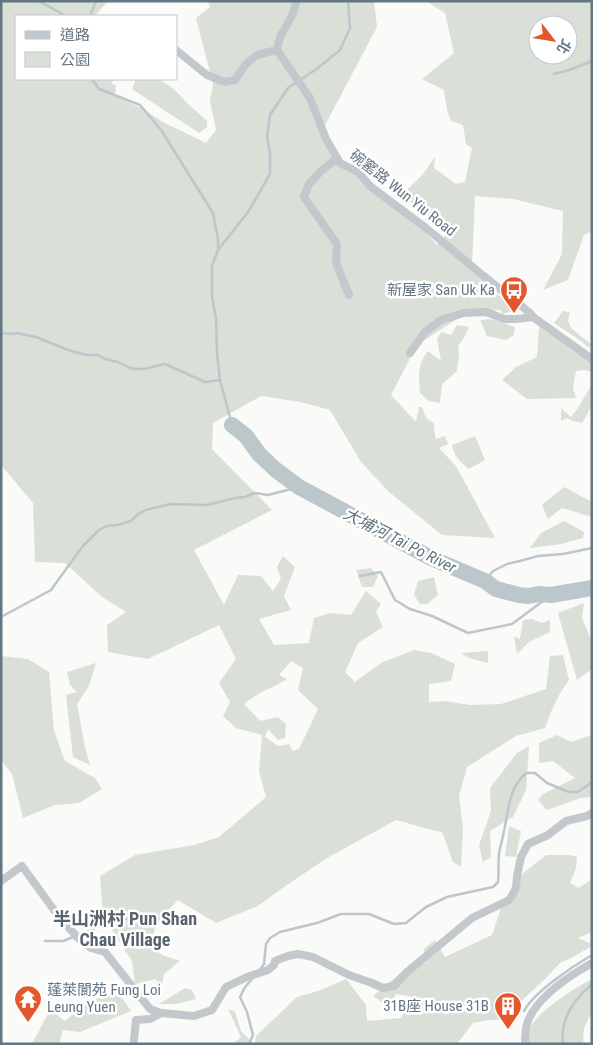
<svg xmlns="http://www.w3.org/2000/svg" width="593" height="1045" viewBox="0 0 593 1045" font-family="'Roboto Condensed','Noto Sans TC',sans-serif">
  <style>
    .green { fill: #dadfd7; fill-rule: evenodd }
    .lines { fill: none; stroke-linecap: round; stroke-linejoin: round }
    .stream { stroke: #bbc7cb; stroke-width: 2.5 }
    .river { stroke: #bbc7cb; stroke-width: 16 }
    .street { stroke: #c3c8cc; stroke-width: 8 }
    .labels { text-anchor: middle; stroke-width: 5; stroke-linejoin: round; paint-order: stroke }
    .street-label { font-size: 15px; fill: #657683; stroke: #fff }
    .poi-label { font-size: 15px; fill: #657683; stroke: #fff; text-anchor: end }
    .water-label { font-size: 16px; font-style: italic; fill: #60757c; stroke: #fff }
    .quarter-label { font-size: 18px; font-weight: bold; fill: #57646e; stroke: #fff }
  </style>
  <rect width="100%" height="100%" fill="#fafaf8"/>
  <g class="green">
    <path d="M1 1H108L95 16H16V79H115L111 83 116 86 115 96 145 110 161 121 206 143 216 130 210 101 213 84 196 18 210 7 208 1H374L377 27 323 129 340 158 402 207 437 245 447 233 402 195 423 174 435 157 434 168 456 184 465 182 472 148 466 144 463 125 451 121 447 110 444 90 422 79 454 53 445 13 426 1H592V231L584 235 568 280 543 290 562 254 563 211 513 199 475 196 472 265 502 299 512 294 527 305 503 314 500 310 468 312 417 345 391 395 416 422 419 407H422L426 418 434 423V431L436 439 445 436 448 444 439 448 456 466 495 538 442 535 389 492 361 462 330 410 300 402 261 396 213 423 212 449 272 510 194 550 224 605 238 575 261 576 273 591 281 579 277 567 283 556 295 567 284 596 291 610 259 619 274 645 309 643 314 618 330 613 351 615 366 591 381 604 376 612 383 627 358 643 345 672 355 682 381 663 414 650 431 653 455 664 451 681 429 684V702L445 701 470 705 501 704 546 689 550 656 563 655 569 680C558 695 551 710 545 728L516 736 467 767 459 796 463 829 461 867 453 862 442 832 428 829 396 820 327 858 281 889 258 906 216 923 178 900 157 922 150 944 162 955 180 961 164 974 160 995 156 979 135 984 132 961 103 916 100 876 135 855 194 845 219 837 266 797 259 771 262 735 236 728 223 716 230 702 219 683 236 659 219 625 148 659 108 652 107 625 126 612 102 597 65 563 35 562 33 503 1 465ZM538 25H568V55H538ZM291 661 303 668 298 690 318 709 299 749 293 751 289 744 278 746 265 737 268 729 278 740 285 738 286 724 278 717 260 721 244 704C256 693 273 688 287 679L279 675Z"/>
    <polygon points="136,79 159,79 174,89 188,104 207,121 207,127 199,133 132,89"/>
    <polygon points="563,311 570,312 568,321 572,329 592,345 588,347 581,341 554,323"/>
    <polygon points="491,319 515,327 514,335 506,340 487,336 480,320"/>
    <path d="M457 325 469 327 464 338 458 346 459 355 457 371 442 384 440 403 429 401 420 393C419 376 417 365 428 351L441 361 437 339 441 332 451 335Z"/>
    <polygon points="539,326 564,337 592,354 592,372 585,370 576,371 573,388 576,398 527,399 502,380 516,367 537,357"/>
    <path d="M592 384C592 404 593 406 582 423L572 421 567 418 561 421V408L571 417 578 408Z"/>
    <path d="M475 436 485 460 469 469C460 462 454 456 452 445Z"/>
    <polygon points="564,487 592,502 592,517 562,508 548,519 542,505"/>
    <polygon points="564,521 584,532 583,538 561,544 530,548 541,533"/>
    <polygon points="371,568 378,576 373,587 362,587 356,570"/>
    <polygon points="434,577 438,595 427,604 420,604 414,595 418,581"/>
    <polygon points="584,603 582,618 592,642 592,669 577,680 558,613"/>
    <polygon points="532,619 542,623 550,620 550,632 529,642 517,654 514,636 520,639 523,620"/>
    <polygon points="488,651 488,663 469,658 461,653"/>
    <polygon points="1,656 28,659 49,672 54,731 65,761 95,778 102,789 79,803 55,805 23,818 12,774 1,760"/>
    <polygon points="96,663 89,686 77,704 85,747 90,765 73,757 66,695 77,692 70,685 67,672"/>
    <polygon points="557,735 571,742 592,735 592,797 581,798 547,810 538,800 543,794 575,778 553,761 539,763 539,743"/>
    <polygon points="529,746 526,790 513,817 490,831 491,857 483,862 479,845 491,811 490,788 517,753"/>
    <polygon points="509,826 521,831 516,857 505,856"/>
    <polygon points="546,855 570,855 577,857 576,868 570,883 579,888 592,879 592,932 578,938 592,944 592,946 571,958 560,963 545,979 517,1005 508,1020 489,1020 473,1023 457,1044 255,1044 256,1036 297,997 321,990 346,979 366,1005 367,1021 401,1018 412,997 396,994 389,1007 373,996 403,971 427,962 424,949 435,940 445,957 492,935 501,908 522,874"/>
    <path d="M592 979V1011L584 1028 583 1044H528C529 1039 529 1033 530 1028 537 1012 576 987 592 979Z"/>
    <polygon points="185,988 192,990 196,999 177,1004 159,1004"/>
    <polygon points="120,995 131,1011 80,1032 63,1030 60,1040 61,1044 32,1044 50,1010 65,1021 92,999"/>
    <polygon points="228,1009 235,1012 241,1031 252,1042 251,1044 233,1044 241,1037"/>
  </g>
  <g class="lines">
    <g class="stream">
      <polyline points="39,1 66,16"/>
      <polyline points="90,16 96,1"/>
      <polyline points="554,74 569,70 592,61"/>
      <polyline points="92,79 99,89 140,105 161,130 213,213 218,239 218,249"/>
      <polyline points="1,333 12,334 17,333 36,337 68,350 86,355 98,355 105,359 118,362 130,368 137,369 144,369 165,364 205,382 220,380"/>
      <polyline points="232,425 220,380 217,354 216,318 212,297 212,266 218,250 248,212 270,174 270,152 267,138 270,115 288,88 318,68 340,50 350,28 348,1"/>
      <polyline points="360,576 381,572 395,600 410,609 432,616 468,633 512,624 551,595"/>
      <polyline points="485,581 493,571 507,564 520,561 538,556 563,554 592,548"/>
      <polyline points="1,617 51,590 82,547 99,530 107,526 118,525 131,521 138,514 146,510 170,504 207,505 235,498 245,497 255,493 268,495 299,487"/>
      <polyline points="45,941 63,941 92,930 114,919 142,918 168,921"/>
      <path d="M260 970 264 964 266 944 270 938 280 932 317 923 341 914H369L394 924 406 923 426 907 447 897 493 887 498 882C499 872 498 863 499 854 500 846 503 838 504 831 509 809 508 789 526 773H535L547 783 569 792H578L592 782"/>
      <path d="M524 1011C534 992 573 966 592 955"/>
      <polyline points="249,1044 253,1035 247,1012 240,997 245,987 253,978"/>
      <path d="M563 1044C560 1019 574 999 592 984"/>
    </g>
    <polyline class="river" points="232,425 246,436 259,454 276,470 299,487 431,558 485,581 496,589 519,595 528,596 539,594 551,595 592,588"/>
    <g class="street">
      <path d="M296 1C295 16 285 25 280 38 278 42 278 46 277 50L310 98 326 139 340 163 358 172 371 187 426 228 480 273 530 313 533 317 592 359"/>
      <polyline points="176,50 207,75 225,82 235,80 246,64 257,55 277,50"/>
      <polyline points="337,158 320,172 309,184 304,197 337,244 336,263 349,295"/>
      <polyline points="410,353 425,332 441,320 464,313 486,312 504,319 516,319 533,317"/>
      <polyline points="1,881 22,866 57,914 78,938 91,948 105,952 150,1009 161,1013 194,1016 212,1010 226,987 247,977 268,970 274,965 275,961 288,956 298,954 313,957 349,975 372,983 383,988 394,986 407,972 472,918 509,900 513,894 516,887 517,876 521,857 528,844 548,835 566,821 587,816 592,813"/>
      <polyline points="134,1040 136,1020 150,1019 161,1013"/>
      <path d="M525 1044C525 1037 525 1031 527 1024 535 998 569 976 592 963"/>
    </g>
  </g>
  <defs>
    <g id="bus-pin" transform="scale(1.4375)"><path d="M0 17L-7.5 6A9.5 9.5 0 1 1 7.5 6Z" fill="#e4572e" stroke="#fff"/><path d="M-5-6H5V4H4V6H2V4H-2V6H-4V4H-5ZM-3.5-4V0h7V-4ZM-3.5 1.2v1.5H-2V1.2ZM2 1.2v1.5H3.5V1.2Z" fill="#fff"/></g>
    <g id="temple-pin" transform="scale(1.4375)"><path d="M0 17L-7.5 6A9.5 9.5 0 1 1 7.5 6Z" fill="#e4572e" stroke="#fff"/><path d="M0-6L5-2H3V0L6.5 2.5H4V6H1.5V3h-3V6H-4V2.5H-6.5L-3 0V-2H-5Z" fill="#fff"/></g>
    <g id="building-pin" transform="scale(1.4375)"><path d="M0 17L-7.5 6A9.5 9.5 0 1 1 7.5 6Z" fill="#e4572e" stroke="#fff"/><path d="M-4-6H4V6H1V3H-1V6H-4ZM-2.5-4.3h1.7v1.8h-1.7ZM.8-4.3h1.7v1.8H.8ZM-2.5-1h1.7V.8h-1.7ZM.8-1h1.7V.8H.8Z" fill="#fff"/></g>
  </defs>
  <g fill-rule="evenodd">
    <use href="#bus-pin" x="514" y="290"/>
    <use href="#temple-pin" x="28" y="999"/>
    <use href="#building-pin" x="508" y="1006"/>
  </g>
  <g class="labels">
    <g class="street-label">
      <text transform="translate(403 193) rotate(38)" y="5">碗窰路 Wun Yiu Road</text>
    </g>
    <g class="poi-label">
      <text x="495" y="295">新屋家 San Uk Ka</text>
      <text x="47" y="995" text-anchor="start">蓬萊閬苑 Fung Loi<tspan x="47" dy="17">Leung Yuen</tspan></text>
      <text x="489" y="1011">31B座 House 31B</text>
    </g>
    <g class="water-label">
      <text transform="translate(400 540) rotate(27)" y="6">大埔河 Tai Po River</text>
    </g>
    <g class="quarter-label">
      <text x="125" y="925">半山洲村 Pun Shan<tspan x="125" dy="21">Chau Village</tspan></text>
    </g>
  </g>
  <rect width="593" height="1045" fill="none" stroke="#657683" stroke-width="5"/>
  <rect x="15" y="15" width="162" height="65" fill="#ffffff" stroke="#c1c8cd"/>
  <rect x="25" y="31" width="25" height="8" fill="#c3c8cc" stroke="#c1c8cd"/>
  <text x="60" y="40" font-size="15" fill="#657683">道路</text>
  <rect x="25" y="52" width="25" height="15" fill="#dadfd7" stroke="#c1c8cd"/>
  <text x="60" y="65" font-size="15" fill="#657683">公園</text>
  <g transform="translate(553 40) rotate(121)"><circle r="24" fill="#ffffff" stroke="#c1c8cd"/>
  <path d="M0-4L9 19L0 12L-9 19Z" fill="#e4572e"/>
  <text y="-8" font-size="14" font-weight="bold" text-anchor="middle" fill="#657683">北</text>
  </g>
</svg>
